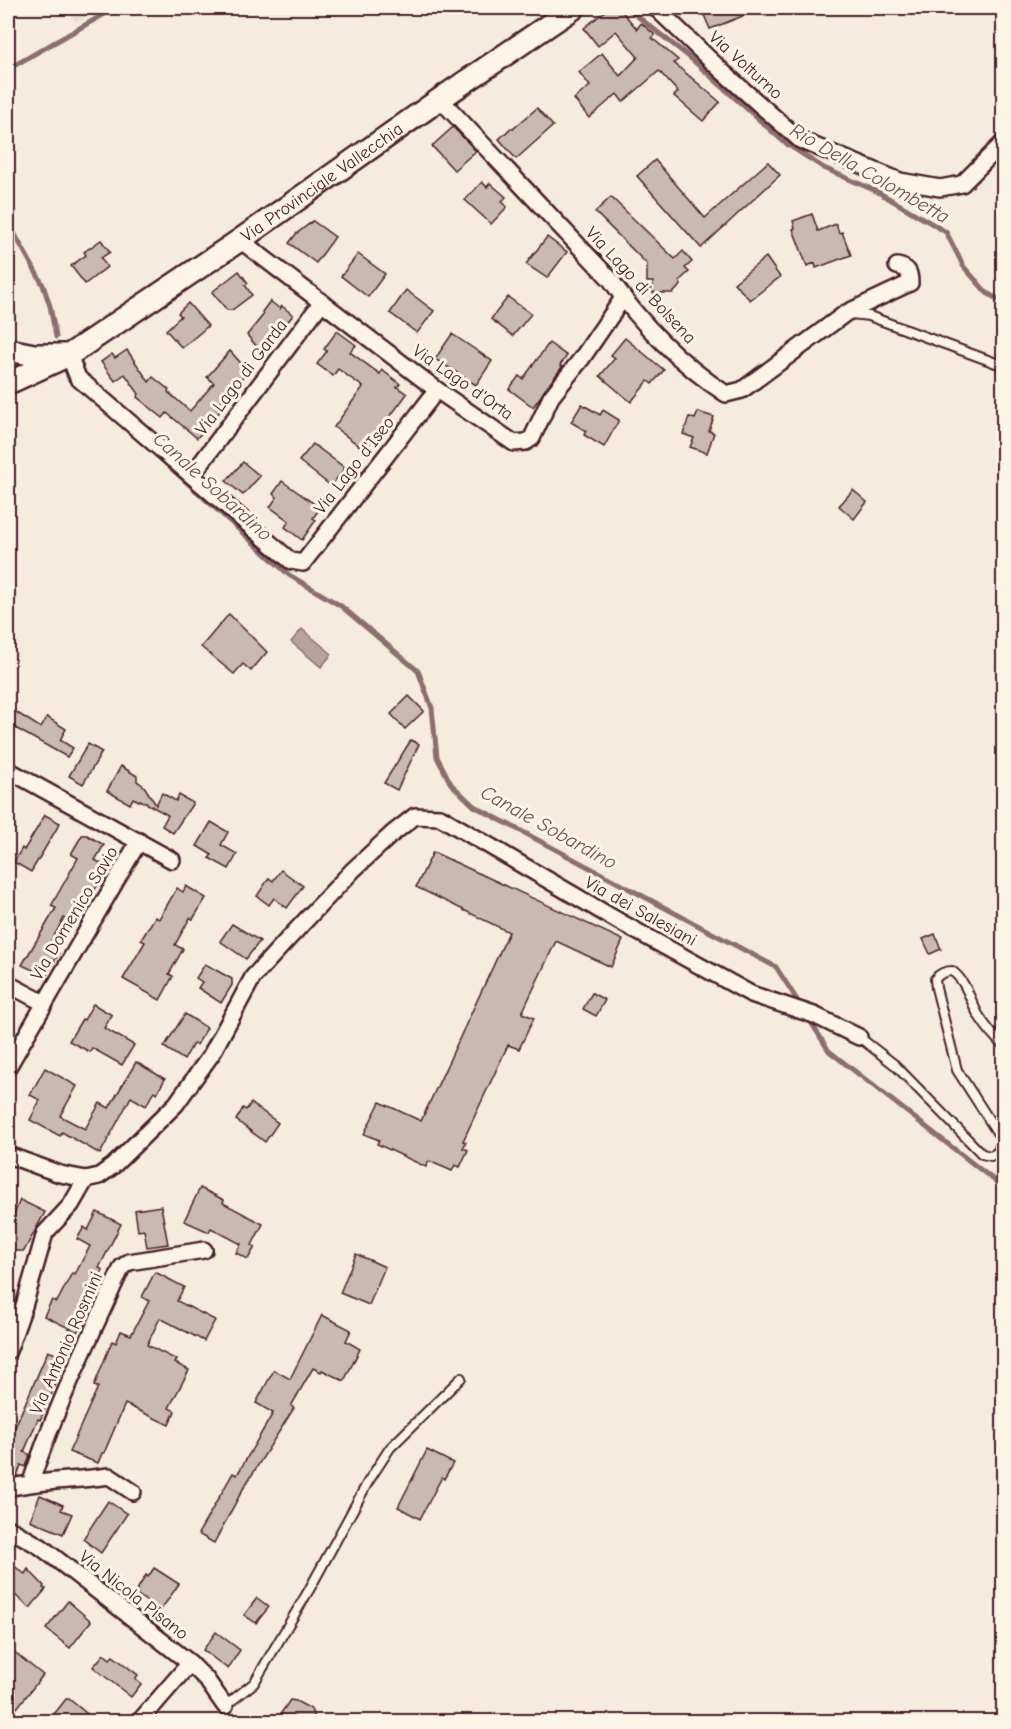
<svg xmlns="http://www.w3.org/2000/svg" width="1011" height="1729" viewBox="0 0 1011 1729" font-family="'Comic Neue',sans-serif">
  <style>
    .built { fill: #e8ddd0 }
    .water { fill: #b8a39e; stroke: #8c6e70; stroke-width: 1.5 }
    .lines { fill: none; stroke-linecap: round; stroke-linejoin: round }
    .stream { stroke: #8c6e70; stroke-width: 5 }
    .building { fill: #cab9b1; stroke: #4a1f2b; stroke-width: 1.5 }
    .lane-casing { stroke: #4a1f2b; stroke-width: 12 }
    .street-casing { stroke: #4a1f2b; stroke-width: 20 }
    .secondary-casing { stroke: #4a1f2b; stroke-width: 26 }
    .lane { stroke: #fcf5e5; stroke-width: 8 }
    .street { stroke: #fcf5e5; stroke-width: 15 }
    .secondary { stroke: #fcf5e5; stroke-width: 21 }
    .labels { text-anchor: middle; stroke-width: 6; stroke-linejoin: round; paint-order: stroke }
    .street-label { font-size: 18px; fill: #4a1f2b; stroke: #fcf5e5 }
    .water-label { font-size: 20px; font-style: italic; fill: #704d53; stroke: #fcf5e5 }
  </style>
  <rect width="100%" height="100%" fill="#f5ecde"/>
  <filter id="ink" filterUnits="userSpaceOnUse"><feTurbulence type="fractalNoise" baseFrequency=".0167" numOctaves="2"/><feDisplacementMap in="SourceGraphic" scale="12" xChannelSelector="R" yChannelSelector="G"/><feConvolveMatrix kernelMatrix="1 2 1 2 8 2 1 2 1" color-interpolation-filters="sRGB"/></filter>
  <g filter="url(#ink)">
    <polygon class="built" points="67,8 101,8 76,22"/>
    <polygon class="water" points="302,629 332,654 321,667 291,642"/>
    <g class="lines">
      <g class="stream">
        <polyline points="627,8 688,56 785,143 824,168 878,192 946,232 964,267 987,293 1004,303"/>
        <polyline points="8,69 115,8"/>
        <polyline points="8,222 43,285 50,306 56,337"/>
        <polyline points="65,367 69,379 75,385"/>
        <polyline points="162,460 289,575 341,606 418,671 432,708 437,757 451,784 474,806 776,967 801,1006"/>
        <polyline points="807,1016 829,1051 1004,1188"/>
      </g>
    </g>
    <g class="building">
      <polygon points="609,8 619,8 637,29 641,23 655,35 652,38 678,60 674,63 720,102 703,121 674,96 678,92 659,71 623,102 617,94 589,118 574,99 590,86 579,72 602,53 620,76 638,57 616,31 598,46 584,28"/>
      <polygon points="701,8 763,8 710,29"/>
      <polygon points="537,108 553,126 516,159 499,139 511,128 513,129"/>
      <polygon points="453,127 476,151 454,170 432,146"/>
      <polygon points="655,160 705,218 768,162 780,175 701,248 637,176"/>
      <polygon points="482,182 487,187 490,183 506,197 502,201 507,207 491,224 465,200"/>
      <polygon points="611,197 675,259 683,251 692,262 685,268 689,272 679,281 681,285 673,293 653,293 653,282 647,282 647,264 595,212"/>
      <polygon points="812,214 818,231 836,224 839,233 842,232 851,255 816,268 815,263 807,266 793,229 795,228 793,221"/>
      <polygon points="313,221 335,237 316,263 289,243 296,234"/>
      <polygon points="547,237 567,252 547,278 526,264"/>
      <polygon points="101,240 110,252 101,258 107,267 85,284 71,266 86,255 84,252"/>
      <polygon points="358,254 385,274 368,297 341,276"/>
      <polygon points="766,257 780,277 750,300 734,283"/>
      <polygon points="239,271 248,283 245,285 252,295 232,310 227,310 212,292"/>
      <polygon points="406,290 434,311 417,333 390,313"/>
      <polygon points="508,297 531,314 513,336 491,319"/>
      <polygon points="270,301 280,309 282,306 293,315 263,354 247,335 264,314 262,312"/>
      <polygon points="188,303 208,326 182,348 166,330 181,316 178,313"/>
      <polygon points="337,331 356,345 350,352 380,374 382,370 400,384 397,387 407,394 365,450 334,427 363,387 338,369 333,376 317,364 327,351 324,349"/>
      <polygon points="452,334 492,361 476,385 435,359"/>
      <polygon points="625,338 664,370 652,384 648,381 631,402 600,376 615,358 611,355"/>
      <polygon points="549,343 567,356 560,365 562,367 533,407 509,389 519,376 523,379"/>
      <polygon points="127,350 149,382 153,377 169,390 168,392 190,411 214,383 207,377 230,351 248,371 216,407 220,411 197,438 167,413 163,418 137,397 139,394 125,374 115,381 101,362 112,354 115,358"/>
      <polygon points="582,404 600,415 603,410 619,420 604,447 584,435 586,431 571,422"/>
      <polygon points="698,412 714,417 709,431 714,433 707,453 690,447 694,438 683,434 689,417 695,419"/>
      <polygon points="313,444 345,468 331,486 299,461"/>
      <polygon points="243,462 260,476 243,495 226,481"/>
      <polygon points="282,481 320,508 313,518 316,520 302,540 285,527 289,521 270,507 277,497 273,494"/>
      <polygon points="853,490 867,502 854,519 839,506"/>
      <polygon points="229,614 267,652 251,671 243,664 234,674 201,647"/>
      <polygon points="409,696 424,711 405,729 391,714"/>
      <polygon points="8,707 41,728 47,717 66,729 60,740 73,748 67,757 8,724"/>
      <polygon points="411,740 419,744 397,790 384,783"/>
      <polygon points="88,744 102,752 83,784 69,776"/>
      <polygon points="121,766 137,776 137,781 144,786 156,805 162,793 176,801 179,795 193,803 173,833 162,826 168,815 140,800 139,801 133,798 130,804 107,791"/>
      <polygon points="45,815 60,823 31,872 14,862 22,848 24,850"/>
      <polygon points="211,822 228,832 221,845 237,854 229,869 209,858 212,855 197,846"/>
      <polygon points="82,835 87,835 104,845 95,860 107,867 79,920 75,918 72,922 64,918 48,947 59,953 46,976 22,965 56,908 51,906 78,858 71,854"/>
      <polygon points="433,852 623,940 611,967 556,941 522,1013 534,1018 519,1049 508,1045 463,1141 466,1142 463,1148 468,1150 460,1167 455,1165 452,1171 429,1161 426,1167 377,1144 379,1140 364,1134 380,1102 421,1121 509,932 416,887"/>
      <polygon points="281,870 303,886 287,908 274,898 269,905 257,896 269,878 273,881"/>
      <polygon points="186,886 206,898 193,919 190,918 175,945 183,949 169,974 173,976 160,1000 123,979 145,942 141,940 155,917 159,919 177,888 183,892"/>
      <polygon points="232,924 260,941 246,959 220,941"/>
      <polygon points="935,934 941,949 930,954 923,939"/>
      <polygon points="205,964 232,979 232,985 221,1003 198,988 202,982 196,978"/>
      <polygon points="592,993 605,1000 596,1016 583,1009"/>
      <polygon points="93,1004 112,1015 104,1028 134,1045 122,1065 92,1048 90,1052 69,1041 82,1019 84,1020"/>
      <polygon points="185,1014 207,1028 197,1045 193,1044 184,1060 164,1047"/>
      <polygon points="136,1062 165,1079 157,1093 154,1091 146,1106 131,1097 100,1154 62,1132 60,1136 30,1120 40,1100 30,1095 45,1068 77,1086 60,1116 85,1129 100,1103 109,1108"/>
      <polygon points="251,1103 278,1123 265,1142 236,1120 243,1108 246,1110"/>
      <polygon points="200,1188 224,1200 223,1203 263,1224 252,1245 255,1247 248,1259 236,1253 241,1244 211,1228 209,1232 184,1221"/>
      <polygon points="20,1200 45,1212 24,1251 8,1251 8,1229"/>
      <polygon points="161,1206 168,1244 147,1247 144,1230 138,1231 135,1210"/>
      <polygon points="97,1212 121,1224 99,1268 103,1270 81,1314 85,1316 77,1332 44,1316 52,1300 56,1302 58,1300 72,1273 75,1274 90,1246 77,1239 84,1227 88,1230"/>
      <polygon points="356,1254 385,1267 369,1305 340,1293"/>
      <polygon points="155,1272 184,1287 177,1301 215,1320 204,1341 160,1318 147,1345 177,1360 175,1363 189,1370 169,1408 175,1411 169,1425 125,1404 104,1453 102,1453 98,1463 69,1452 98,1387 94,1386 112,1341 116,1343 121,1331 131,1335 149,1301 142,1297"/>
      <polygon points="322,1315 351,1330 346,1341 360,1349 344,1381 322,1370 321,1372 313,1368 291,1406 294,1408 243,1489 214,1543 198,1534 233,1473 237,1475 273,1413 256,1403 274,1370 290,1379"/>
      <polygon points="48,1351 65,1358 60,1367 63,1368 40,1420 38,1419 24,1452 30,1455 26,1467 21,1465 17,1476 8,1478 8,1443"/>
      <polygon points="427,1450 453,1463 444,1479 442,1477 420,1519 398,1507"/>
      <polygon points="40,1495 63,1505 61,1510 72,1514 63,1534 30,1520"/>
      <polygon points="108,1501 127,1514 101,1553 83,1539"/>
      <polygon points="14,1566 25,1574 28,1569 44,1586 43,1588 46,1589 30,1608 15,1595 8,1605 8,1573"/>
      <polygon points="154,1568 179,1584 160,1611 135,1593 146,1575 148,1577"/>
      <polygon points="257,1598 269,1607 256,1623 244,1615"/>
      <polygon points="68,1601 91,1621 70,1648 46,1629"/>
      <polygon points="216,1632 240,1650 228,1669 203,1650"/>
      <polygon points="8,1647 43,1675 17,1708 8,1700"/>
      <polygon points="104,1654 110,1659 113,1656 138,1675 135,1679 141,1684 131,1697 93,1667"/>
      <polygon points="66,1699 69,1699 97,1722 48,1722"/>
      <polygon points="290,1700 296,1701 311,1709 316,1722 275,1722"/>
    </g>
    <g class="lines">
      <g class="lane-casing">
        <g id="lane">
          <polyline points="851,314 869,316 1004,366"/>
          <path d="M859 1037 895 1065 982 1154 991 1156 998 1152 1002 1140 957 1070 936 988 935 979C940 973 945 971 952 971 967 982 970 1001 979 1016 986 1027 994 1037 1004 1046"/>
          <polyline points="225,1706 254,1683 309,1590 368,1482 390,1448 461,1378"/>
        </g>
      </g>
      <g class="street-casing">
        <g id="street">
          <polyline points="656,8 723,72 800,140 900,181 940,188 962,184 1004,142"/>
          <path d="M440 99 611 280C640 324 682 365 726 394L742 390 846 313 910 283C910 272 908 268 897 266"/>
          <polyline points="240,240 437,390 514,443 526,442 532,438 551,397 582,358 623,298"/>
          <polyline points="69,355 78,378 291,561 303,563 437,390"/>
          <polyline points="192,475 322,302"/>
          <polyline points="8,770 172,860"/>
          <polyline points="8,984 44,1003"/>
          <polyline points="8,1067 139,841"/>
          <polyline points="8,1155 60,1174 86,1179 99,1176 113,1166 176,1104 211,1055 253,977 288,939 353,870 392,834 415,816 440,817 620,922 751,994 814,1015 859,1037"/>
          <polyline points="8,1351 24,1306 45,1233 71,1205 86,1179"/>
          <path d="M31 1482C55 1408 90 1338 122 1267L129 1262 204 1250"/>
          <path d="M8 1488C41 1480 75 1481 109 1476L133 1492"/>
          <polyline points="8,1528 41,1547 190,1663 206,1679 225,1706"/>
          <polyline points="8,1718 11,1722"/>
          <polyline points="139,1722 190,1663"/>
        </g>
      </g>
      <g class="secondary-casing">
        <g id="secondary">
          <polyline points="9,350 34,355 65,355"/>
          <path id="s1" d="M13 381 69 355 240 240 440 99 574 8"/>
        </g>
      </g>
      <use href="#lane" class="lane"/>
      <use href="#street" class="street"/>
      <use href="#secondary" class="secondary"/>
    </g>
  </g>
  <g class="labels">
    <g class="street-label">
      <text transform="translate(746 65) rotate(42)" y="6">Via Volturno</text>
      <text dy="6" stroke="none"><textPath href="#s1" startOffset="368">Via Provinciale Vallecchia</textPath></text>
      <text transform="translate(641 285) rotate(47)" y="6">Via Lago di Bolsena</text>
      <text transform="translate(241 377) rotate(-53)" y="6">Via Lago di Garda</text>
      <text transform="translate(463 382) rotate(35)" y="6">Via Lago d'Orta</text>
      <text transform="translate(354 465) rotate(-52)" y="6">Via Lago d'Iseo</text>
      <text transform="translate(641 911) rotate(29)" y="6">Via dei Salesiani</text>
      <text transform="translate(74 913) rotate(-59)" y="6">Via Domenico Savio</text>
      <text transform="translate(66 1343) rotate(-66)" y="6">Via Antonio Rosmini</text>
      <text transform="translate(134 1595) rotate(38)" y="6">Via Nicola Pisano</text>
    </g>
    <g class="water-label">
      <text transform="translate(870 173) rotate(30)" y="7">Rio Della Colombetta</text>
      <text transform="translate(213 486) rotate(42)" y="7">Canale Sobardino</text>
      <text transform="translate(549 827) rotate(29)" y="7">Canale Sobardino</text>
    </g>
  </g>
  <rect width="1011" height="1729" fill="none" stroke="#fcf5e5" stroke-width="30"/>
  <rect x="15" y="15" width="981" height="1699" fill="none" stroke="#4a1f2b" stroke-width="2" filter="url(#ink)"/>
</svg>
